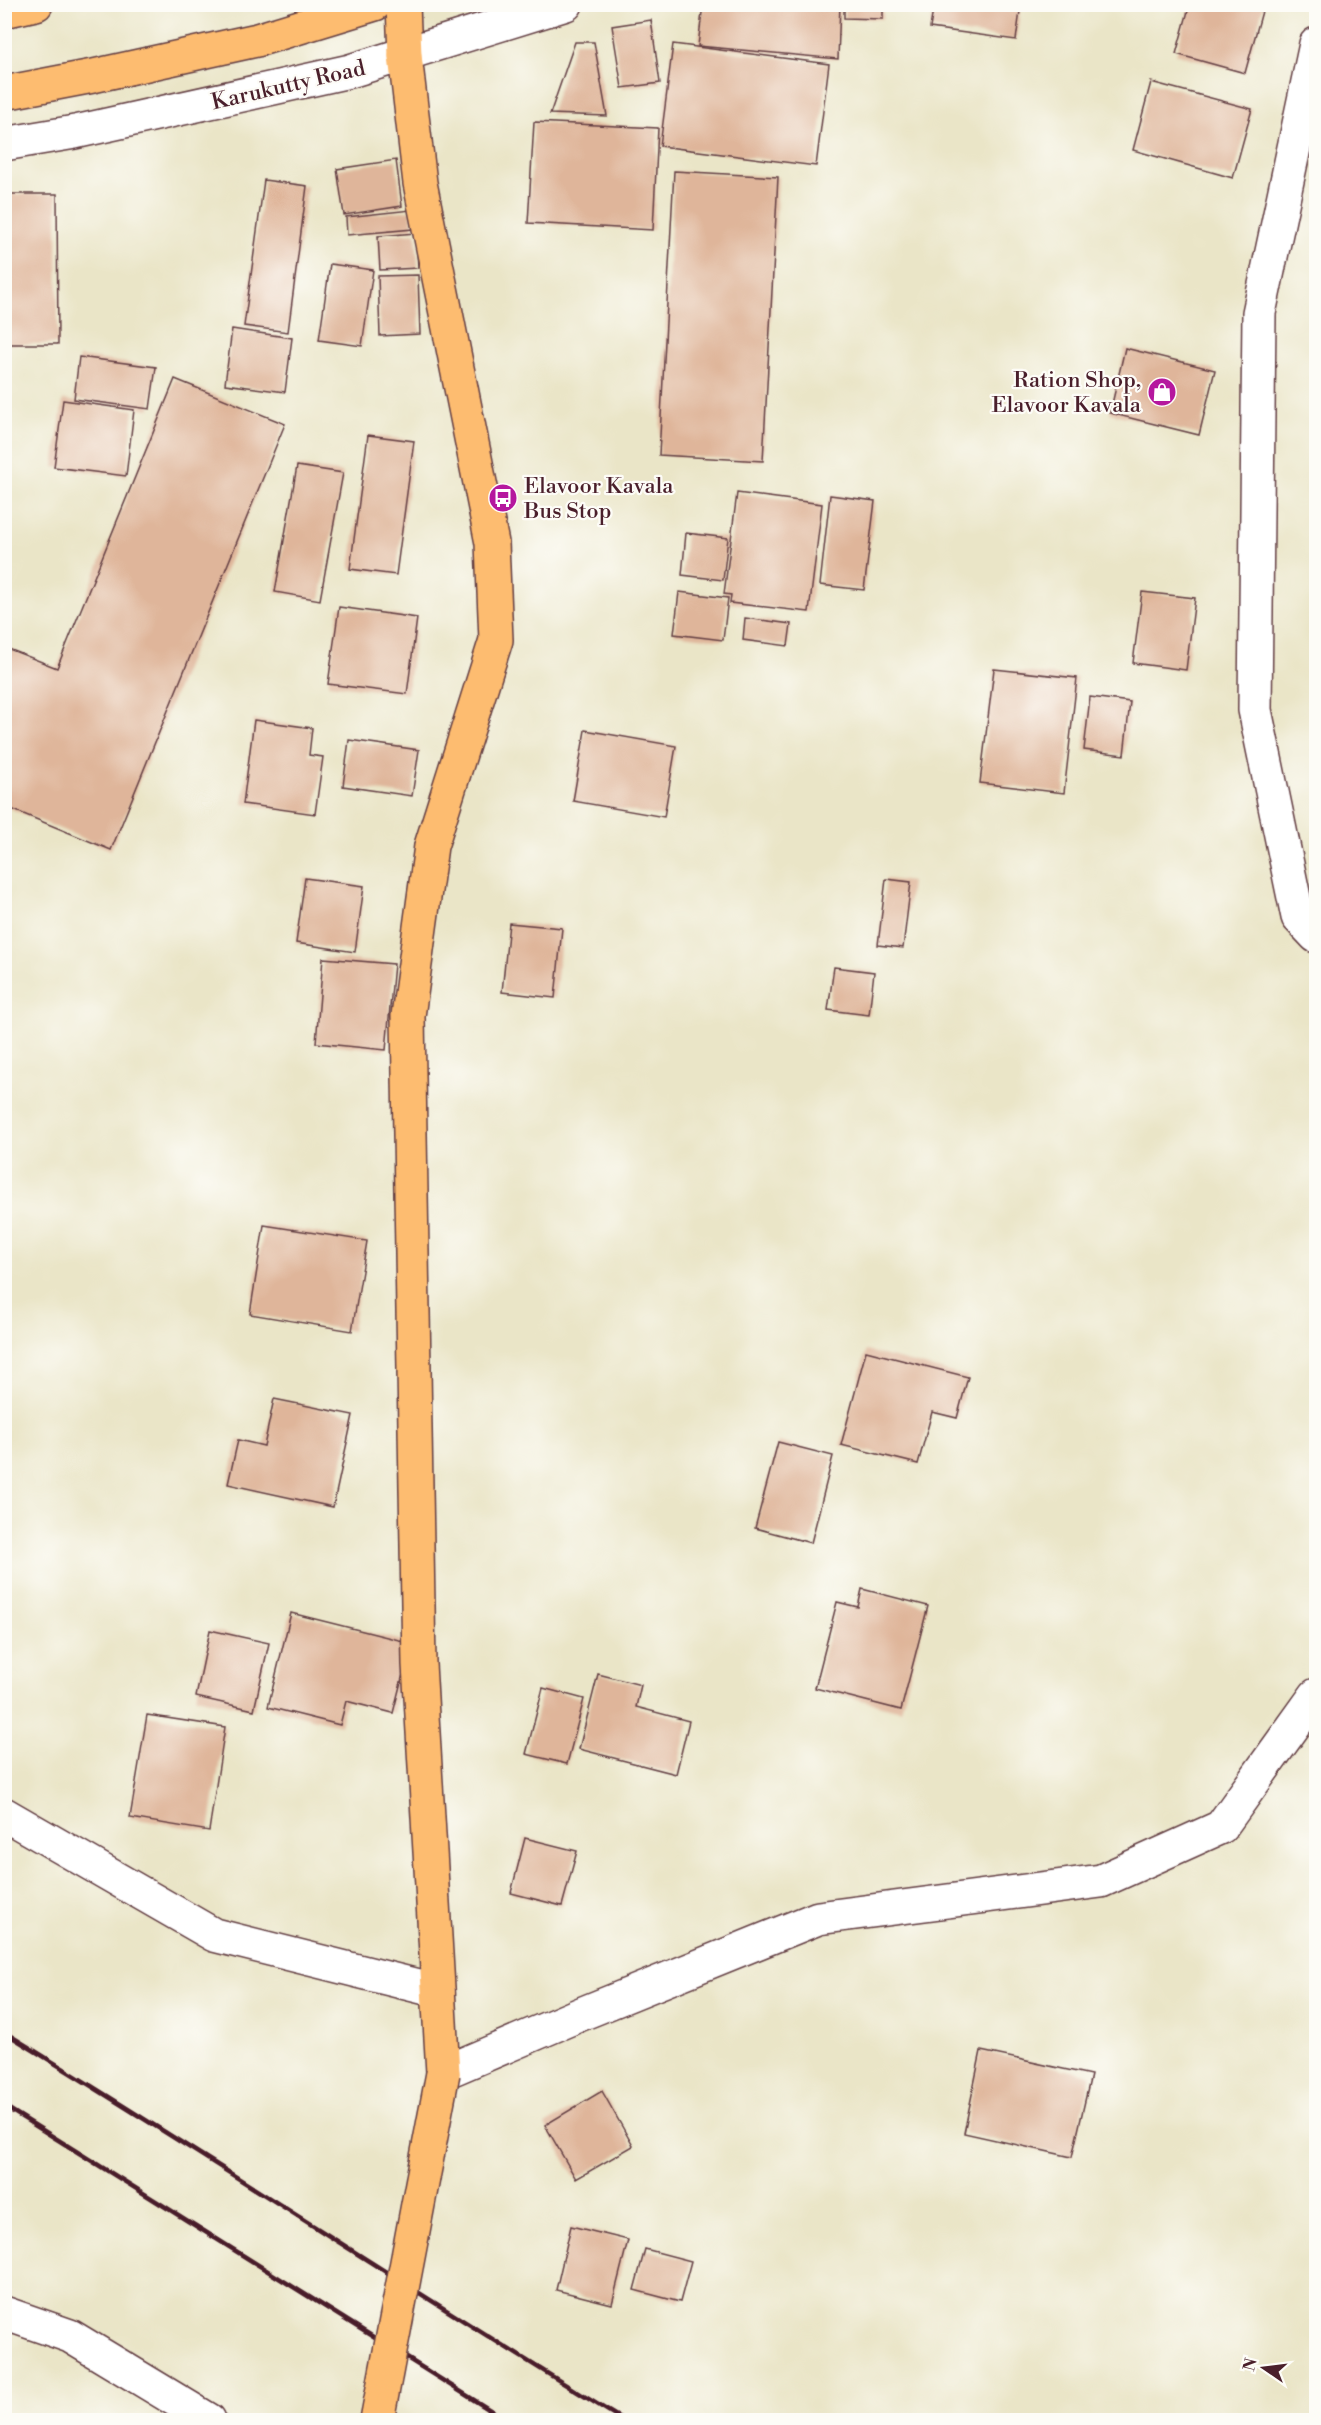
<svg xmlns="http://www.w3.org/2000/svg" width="1321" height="2425" viewBox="0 0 1321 2425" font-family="'Libre Bodoni',serif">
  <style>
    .building { fill: #dfb59a }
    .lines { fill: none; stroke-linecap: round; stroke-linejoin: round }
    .minor-casing { stroke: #623d42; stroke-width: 36 }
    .major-casing { stroke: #623d42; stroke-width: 36 }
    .highway-casing { stroke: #623d42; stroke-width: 36 }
    .minor { stroke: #fff; stroke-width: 33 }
    .major { stroke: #fdbc70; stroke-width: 33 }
    .highway { stroke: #fdbc70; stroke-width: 33 }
    .rail { stroke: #4a1f2b; stroke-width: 4.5 }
    .major-bridge-casing { stroke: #623d42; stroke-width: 36; stroke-linecap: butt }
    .major-bridge { stroke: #fdbc70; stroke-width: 33 }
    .labels { text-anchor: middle; stroke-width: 4.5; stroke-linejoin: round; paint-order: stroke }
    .street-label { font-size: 22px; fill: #4a1f2b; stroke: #fdfcf7 }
    .poi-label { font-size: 22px; fill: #4a1f2b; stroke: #fdfcf7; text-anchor: end }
  </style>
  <rect width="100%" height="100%" fill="#fdfcf7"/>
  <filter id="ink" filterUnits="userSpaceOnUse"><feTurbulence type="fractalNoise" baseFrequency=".0167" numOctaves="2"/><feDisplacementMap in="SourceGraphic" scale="12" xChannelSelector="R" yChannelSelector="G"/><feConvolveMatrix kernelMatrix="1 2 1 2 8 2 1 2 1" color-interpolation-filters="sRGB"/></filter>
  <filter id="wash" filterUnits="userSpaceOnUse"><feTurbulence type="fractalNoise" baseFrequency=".008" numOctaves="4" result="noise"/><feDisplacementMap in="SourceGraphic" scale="24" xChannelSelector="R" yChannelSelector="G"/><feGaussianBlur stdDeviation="1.35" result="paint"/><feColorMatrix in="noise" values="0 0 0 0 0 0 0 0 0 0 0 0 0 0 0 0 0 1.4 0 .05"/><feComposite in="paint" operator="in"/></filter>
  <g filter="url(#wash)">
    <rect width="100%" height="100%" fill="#eae5c7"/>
    <g id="blocks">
      <g class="building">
        <polygon points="703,4 840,4 838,59 698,46"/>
        <polygon points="844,4 883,4 883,19 844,18"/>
        <polygon points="934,4 1021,4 1016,40 930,28"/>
        <polygon points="1190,4 1264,4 1245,73 1176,54"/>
        <polygon points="651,20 660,83 622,88 612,26"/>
        <polygon points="575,42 594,42 607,116 550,114"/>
        <polygon points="673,44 829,64 816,166 660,146"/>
        <polygon points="1151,82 1252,109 1233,178 1133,150"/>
        <polygon points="534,122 658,128 653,230 528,223"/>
        <polygon points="396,160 402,206 344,215 337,169"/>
        <polygon points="674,171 778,177 763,461 659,455"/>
        <polygon points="264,180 307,186 288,332 244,326"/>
        <polygon points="4,194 57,194 58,344 4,344"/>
        <polygon points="411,210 413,229 347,235 346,217"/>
        <polygon points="416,233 418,268 380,270 378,236"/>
        <polygon points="330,264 373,270 362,346 319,340"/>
        <polygon points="418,275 420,334 380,336 378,276"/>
        <polygon points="232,329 292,338 285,392 225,384"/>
        <polygon points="1125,348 1215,370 1199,435 1110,413"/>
        <polygon points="79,357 156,367 150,409 74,399"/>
        <polygon points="175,379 285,424 111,850 4,806 4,647 57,668"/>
        <polygon points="63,400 134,410 126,476 54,467"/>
        <polygon points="368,435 414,441 396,575 350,569"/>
        <polygon points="297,466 343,473 320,600 275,592"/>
        <polygon points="737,493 822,504 809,612 730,603 731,595 724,594"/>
        <polygon points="830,495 875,501 864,590 820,585"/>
        <polygon points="686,533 728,538 723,580 682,575"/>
        <polygon points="679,592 728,598 723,640 674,634"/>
        <polygon points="1142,592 1195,598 1186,670 1133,663"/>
        <polygon points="339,607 417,618 407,694 328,684"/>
        <polygon points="745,618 791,624 788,646 743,640"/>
        <polygon points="994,669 1077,678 1064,793 980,783"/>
        <polygon points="1090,697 1130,702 1124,755 1084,750"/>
        <polygon points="254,720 312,728 309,755 323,757 315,814 243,804"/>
        <polygon points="585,730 676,746 664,817 573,801"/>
        <polygon points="349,740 419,750 412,796 343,786"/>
        <polygon points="305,878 364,886 355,952 296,943"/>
        <polygon points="886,879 911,882 903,948 878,945"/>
        <polygon points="509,923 562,928 555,998 502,992"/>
        <polygon points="323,958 394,964 386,1050 316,1043"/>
        <polygon points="834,967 874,972 869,1015 828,1010"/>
        <polygon points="264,1225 367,1241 352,1331 250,1314"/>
        <polygon points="866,1351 968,1377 957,1418 932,1412 918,1464 841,1445"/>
        <polygon points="274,1399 353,1415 333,1507 228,1484 238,1440 264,1446"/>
        <polygon points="778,1442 833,1456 811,1543 755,1528"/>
        <polygon points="862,1589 928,1606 901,1710 815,1688 837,1602 858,1607"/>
        <polygon points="291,1613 411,1643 393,1713 346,1701 340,1725 268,1707"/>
        <polygon points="210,1630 269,1643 254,1710 196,1697"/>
        <polygon points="598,1674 641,1685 636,1707 689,1721 676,1774 579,1749"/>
        <polygon points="543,1688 584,1699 567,1764 526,1754"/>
        <polygon points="147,1715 225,1727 209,1831 130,1818"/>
        <polygon points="525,1838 577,1851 562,1906 511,1893"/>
        <polygon points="981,2051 1091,2075 1072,2157 964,2133"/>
        <polygon points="602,2091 633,2146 576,2179 545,2125"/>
        <polygon points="571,2226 628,2240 612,2304 556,2290"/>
        <polygon points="645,2249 691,2261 680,2302 634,2290"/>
      </g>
    </g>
  </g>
  <g filter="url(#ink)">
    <use href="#blocks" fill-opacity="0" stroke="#623d42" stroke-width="1.5"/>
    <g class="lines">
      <g class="minor-casing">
        <g id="minor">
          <polyline points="1316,44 1259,313 1255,710 1298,917 1316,936"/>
          <polyline points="4,144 75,132 350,71 566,4"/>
          <polyline points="4,1814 214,1935 438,1991"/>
          <polyline points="443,2073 581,2014 818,1918 1101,1881 1221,1827 1316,1695"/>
          <polyline points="4,2313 70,2336 209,2420"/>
        </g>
      </g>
      <g class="major-casing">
        <polyline id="major" points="405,56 420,183 492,543 496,640 431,846 408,1016 419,1664 443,2073"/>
      </g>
      <g class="highway-casing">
        <g id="highway">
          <polyline points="403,4 405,56"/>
          <polyline points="4,11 36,4"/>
          <polyline points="4,93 93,76 257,40 375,4"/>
        </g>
      </g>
      <use href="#minor" class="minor"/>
      <use href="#major" class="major"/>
      <use href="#highway" class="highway"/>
      <g class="rail">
        <path d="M4 2032C212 2159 415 2293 623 2420"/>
        <polyline points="4,2106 506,2420"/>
      </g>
      <g class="major-bridge-casing">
        <polyline id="major-bridge" points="377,2420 443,2073"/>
      </g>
      <use href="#major-bridge" class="major-bridge"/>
    </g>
  </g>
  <defs>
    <g id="shop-disc" transform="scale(1.5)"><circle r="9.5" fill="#b5179e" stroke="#fdfcf7"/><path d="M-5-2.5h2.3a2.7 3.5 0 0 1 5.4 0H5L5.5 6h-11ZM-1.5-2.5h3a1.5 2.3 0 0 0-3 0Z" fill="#fff"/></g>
    <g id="bus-disc" transform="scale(1.5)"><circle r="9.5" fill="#b5179e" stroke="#fdfcf7"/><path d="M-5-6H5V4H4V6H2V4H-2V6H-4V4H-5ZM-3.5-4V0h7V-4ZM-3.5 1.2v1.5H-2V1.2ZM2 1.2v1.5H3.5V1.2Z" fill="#fff"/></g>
  </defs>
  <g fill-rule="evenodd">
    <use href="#shop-disc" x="1162" y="392"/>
    <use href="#bus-disc" x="503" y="498"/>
  </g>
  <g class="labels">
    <g class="street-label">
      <text transform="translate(288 84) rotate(-13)" y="8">Karukutty Road</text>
    </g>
    <g class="poi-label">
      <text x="1141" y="387">Ration Shop,<tspan x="1141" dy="25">Elavoor Kavala</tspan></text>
      <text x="524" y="493" text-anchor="start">Elavoor Kavala<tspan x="524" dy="25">Bus Stop</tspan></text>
    </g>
  </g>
  <rect width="1321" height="2425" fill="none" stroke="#fdfcf7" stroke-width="24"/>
  <g transform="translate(1264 2368) rotate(284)" stroke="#fdfcf7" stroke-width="4.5" paint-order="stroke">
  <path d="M0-4.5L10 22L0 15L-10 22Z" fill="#4a1f2b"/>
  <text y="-9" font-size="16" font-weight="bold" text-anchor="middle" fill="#4a1f2b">N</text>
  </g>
</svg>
